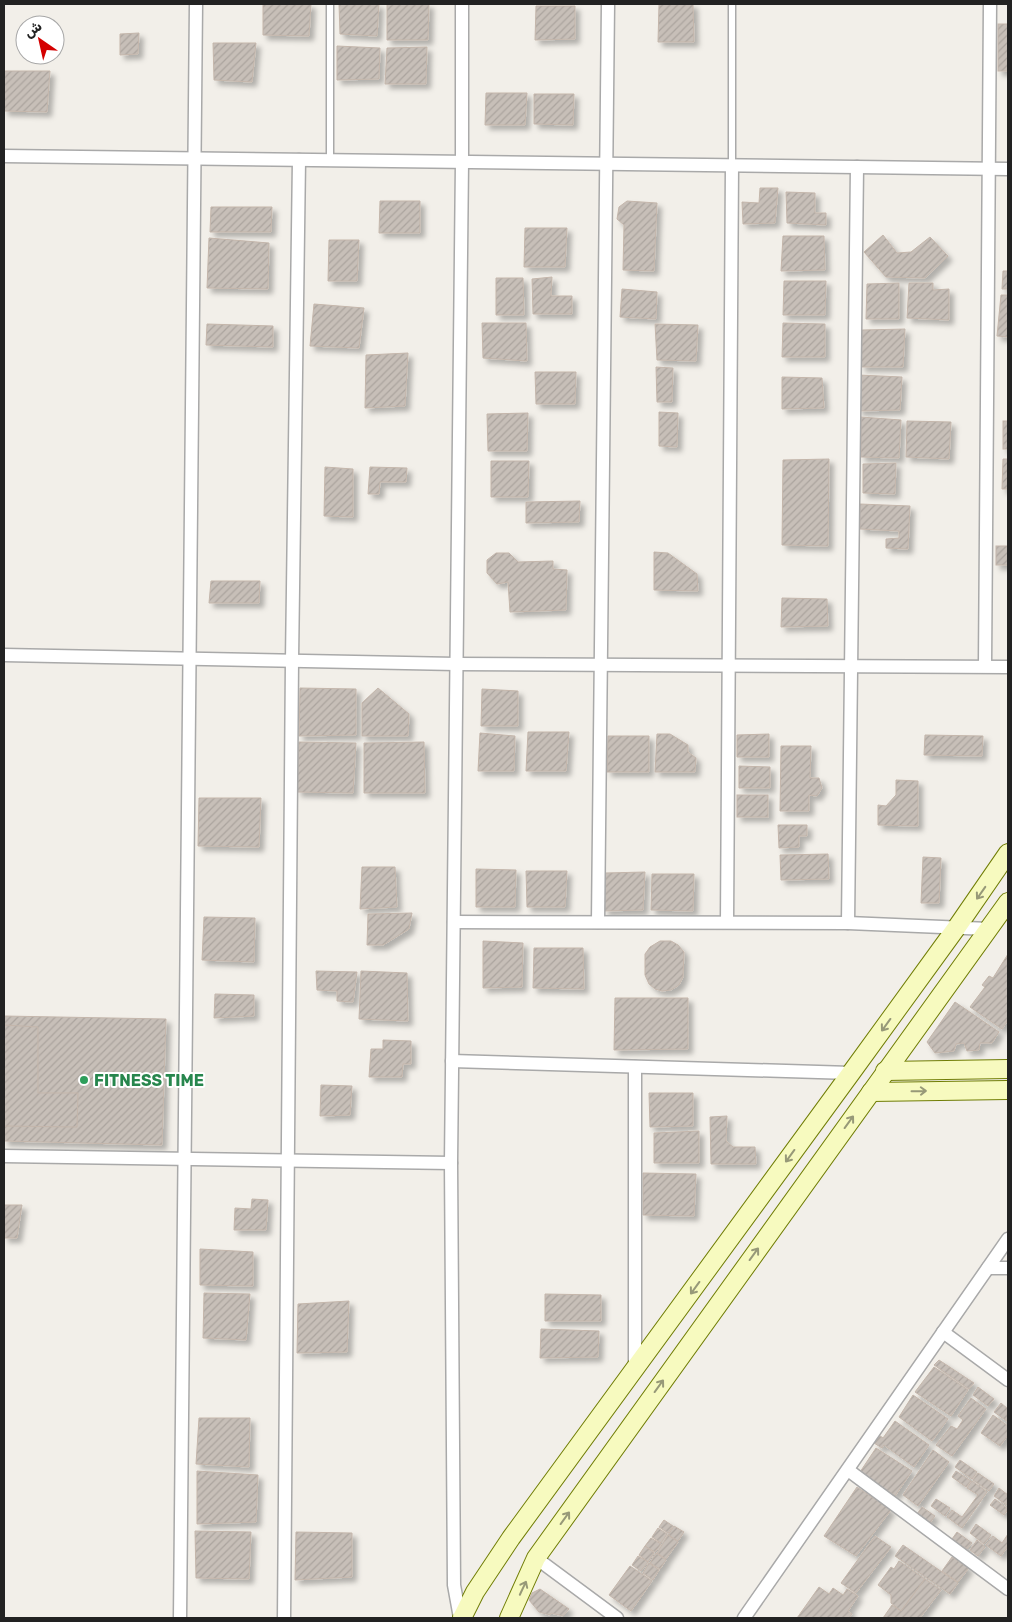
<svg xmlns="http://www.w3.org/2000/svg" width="1012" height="1622" viewBox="0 0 1012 1622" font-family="Rubik,Vazirmatn,sans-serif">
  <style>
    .building { fill: url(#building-hatch); stroke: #c4b6ab; filter: url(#shadow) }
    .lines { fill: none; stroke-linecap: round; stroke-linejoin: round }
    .lane-casing { stroke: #a9a9a9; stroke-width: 9 }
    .street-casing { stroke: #a9a9a9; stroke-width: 15 }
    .secondary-casing { stroke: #707d05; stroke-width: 20 }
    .lane { stroke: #fff; stroke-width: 6 }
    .street { stroke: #fff; stroke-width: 12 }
    .secondary { stroke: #f7fabf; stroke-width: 18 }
    .oneway { stroke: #979978 }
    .leisure-dot { fill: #2e9e5b; stroke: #fff; stroke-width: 2 }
    .labels { text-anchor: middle; stroke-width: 4; stroke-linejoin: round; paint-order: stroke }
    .leisure-label { font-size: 16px; font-weight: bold; fill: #27864d; stroke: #fff; text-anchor: start }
  </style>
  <defs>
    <pattern id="building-hatch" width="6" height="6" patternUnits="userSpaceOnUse" patternTransform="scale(1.25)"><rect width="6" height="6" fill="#c7bfb8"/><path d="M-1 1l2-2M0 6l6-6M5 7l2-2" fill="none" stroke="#aba49e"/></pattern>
    <filter id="shadow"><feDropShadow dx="4.5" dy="4.5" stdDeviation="2.5" flood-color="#0004"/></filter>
  </defs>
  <rect width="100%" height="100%" fill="#f2efe9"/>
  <g class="building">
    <polygon points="263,4 311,4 309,36 263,35"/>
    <polygon points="339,4 379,4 377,36 340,34"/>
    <polygon points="387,4 429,4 428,40 387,40"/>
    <polygon points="659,4 693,4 694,42 658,42"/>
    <polygon points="536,6 575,6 575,39 535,40"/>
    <rect x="998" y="24" width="10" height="47"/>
    <polygon points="139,33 138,54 120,55 120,34"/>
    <polygon points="213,43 256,43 252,82 214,80"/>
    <polygon points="337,46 380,48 379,79 337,80"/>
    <polygon points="427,47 426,84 385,84 387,48"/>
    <polygon points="4,71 50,71 47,112 4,111"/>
    <polygon points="486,93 527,93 525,125 485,125"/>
    <polygon points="534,94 574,94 573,125 534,124"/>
    <polygon points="760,188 778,188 775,223 743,224 742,202 759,203"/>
    <polygon points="786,192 815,193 815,213 826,213 826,225 787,223"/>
    <polygon points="380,201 420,201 420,233 379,233"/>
    <polygon points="627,201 657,203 654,271 623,270 624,225 617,219 619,207"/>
    <polygon points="211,207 272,207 271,232 210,232"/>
    <polygon points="525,228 567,228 565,267 524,267"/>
    <polygon points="883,235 897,253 911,252 930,237 948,256 925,278 886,277 864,252"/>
    <polygon points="783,236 824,236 825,270 781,271"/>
    <polygon points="209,238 269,243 268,289 207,288"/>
    <polygon points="329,240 359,240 357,281 328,281"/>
    <polygon points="1003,271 1008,271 1008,289 1002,289"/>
    <polygon points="552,277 551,296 572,296 572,314 533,314 532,279"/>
    <polygon points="496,278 523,278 524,315 496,315"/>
    <polygon points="784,281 826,281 825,315 783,315"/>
    <polygon points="899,283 899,319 866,319 867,284"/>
    <polygon points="909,283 933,283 933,290 949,289 949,320 907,318"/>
    <polygon points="622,289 657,292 656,319 620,317"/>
    <polygon points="1001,295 1008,295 1008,337 997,336"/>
    <polygon points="314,304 364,308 359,348 310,346"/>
    <polygon points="482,323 526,323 527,361 483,358"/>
    <polygon points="783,323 825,324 825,357 782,357"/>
    <polygon points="207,324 273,326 273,347 206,345"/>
    <polygon points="655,324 698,325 696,361 657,360"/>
    <polygon points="905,329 903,367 861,367 862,330"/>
    <polygon points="408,353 405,406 365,408 366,355"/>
    <polygon points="656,367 673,368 672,402 657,402"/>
    <polygon points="535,372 576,372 575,404 536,404"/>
    <polygon points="859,375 902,377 900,410 858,411"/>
    <polygon points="782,377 822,378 824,408 782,409"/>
    <polygon points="659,412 678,413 677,447 659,446"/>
    <polygon points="528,413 527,451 488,451 487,414"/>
    <polygon points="861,417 901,420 899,458 861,457"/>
    <polygon points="907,421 951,422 949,459 906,457"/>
    <rect x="1003" y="421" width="5" height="28"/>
    <polygon points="829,459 828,546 782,545 783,460"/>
    <polygon points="1003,459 1008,459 1008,489 1002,489"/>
    <polygon points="491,461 529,461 528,497 491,497"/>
    <polygon points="896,463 895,494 863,493 863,464"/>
    <polygon points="325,467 353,469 353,517 324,516"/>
    <polygon points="370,467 407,468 406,482 380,482 379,494 368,494"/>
    <polygon points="580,501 579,522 526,523 526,502"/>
    <polygon points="860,504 910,506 908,549 886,548 886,539 899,538 899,531 860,529"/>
    <rect x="996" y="546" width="12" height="19"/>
    <polygon points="654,552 668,553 697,574 698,591 654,590"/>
    <polygon points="496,553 509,553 518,562 553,561 553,569 567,570 566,610 510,612 508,582 497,584 487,573 487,560"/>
    <polygon points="211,581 260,581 259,603 209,603"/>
    <polygon points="782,598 827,599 828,626 781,627"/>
    <polygon points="300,688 356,689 356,735 299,736"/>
    <polygon points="378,688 409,714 408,736 362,736 362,703"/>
    <polygon points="482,689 518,691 518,726 481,726"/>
    <polygon points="528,732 569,732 566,771 526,771"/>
    <polygon points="480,733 515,736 514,771 478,771"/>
    <polygon points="657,734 670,734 688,745 688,752 696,758 695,772 655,772"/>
    <polygon points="769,734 769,757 737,757 737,735"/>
    <polygon points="925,735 983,736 982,756 924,755"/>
    <polygon points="608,736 649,736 649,772 607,772"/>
    <polygon points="299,742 356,743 353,793 297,792"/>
    <polygon points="424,742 425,793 364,793 364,743"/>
    <polygon points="781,746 811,746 810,778 819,778 822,788 817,796 809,795 809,811 780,811"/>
    <polygon points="739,766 770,767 770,788 739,788"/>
    <polygon points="896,780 918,781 918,826 878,825 878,805 886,806 896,795"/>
    <rect x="737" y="795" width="31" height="22"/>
    <polygon points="199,798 261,798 259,847 198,846"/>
    <polygon points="778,825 807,825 807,836 799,836 799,847 779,848"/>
    <polygon points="828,854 829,879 781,880 780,855"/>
    <polygon points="923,857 941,858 939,903 921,903"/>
    <polygon points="362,867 395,867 397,907 360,909"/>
    <polygon points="476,869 516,870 515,907 476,907"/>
    <polygon points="526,871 567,871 565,907 527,907"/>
    <polygon points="645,872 643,910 604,911 605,873"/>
    <polygon points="652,874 694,874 693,911 651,910"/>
    <polygon points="412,913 409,929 383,945 367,945 368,914"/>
    <polygon points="204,917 255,918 254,962 202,960"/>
    <polygon points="483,941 523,943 522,987 483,988"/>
    <polygon points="660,941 671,941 678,945 684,952 683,977 679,985 671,990 662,991 655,989 649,984 645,975 645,954 650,947"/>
    <polygon points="534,948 583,948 584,989 533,988"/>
    <polygon points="1008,954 1008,1020 1002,1029 970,1007 985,987 982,985 989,976 993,978"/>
    <polygon points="316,971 357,972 353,1002 337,1001 337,991 317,990"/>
    <polygon points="361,971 407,973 408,1021 359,1019"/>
    <polygon points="215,994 254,995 254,1016 214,1018"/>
    <polygon points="615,998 688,998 688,1049 614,1050"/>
    <polygon points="955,1002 999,1032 992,1043 980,1043 979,1050 967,1051 964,1043 956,1044 954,1051 935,1053 927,1042"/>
    <polygon points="4,1016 166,1019 162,1145 4,1141"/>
    <polygon points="4,1025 38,1027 38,1093 78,1093 77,1127 4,1126"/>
    <polygon points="383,1040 411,1041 411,1064 403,1064 402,1077 369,1077 371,1049 383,1049"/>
    <polygon points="321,1085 352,1086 350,1115 320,1116"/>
    <polygon points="649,1093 693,1093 693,1126 650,1127"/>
    <polygon points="727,1116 726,1141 733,1147 755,1147 756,1164 711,1164 710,1117"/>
    <polygon points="699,1131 699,1163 654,1163 654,1133"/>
    <polygon points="643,1173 696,1174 694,1216 643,1215"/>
    <polygon points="252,1199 268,1200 266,1230 234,1230 235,1208 251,1209"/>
    <polygon points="4,1205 22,1205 17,1238 4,1238"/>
    <polygon points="200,1249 253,1252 253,1286 200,1285"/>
    <polygon points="204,1293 250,1294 246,1340 203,1338"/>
    <polygon points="545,1294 601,1295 601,1321 545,1321"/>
    <polygon points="349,1301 347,1352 297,1353 298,1304"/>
    <polygon points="541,1329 599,1331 598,1357 540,1358"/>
    <polygon points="939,1360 974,1383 969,1389 934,1365"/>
    <polygon points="934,1367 968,1390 951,1416 915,1392"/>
    <polygon points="978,1387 994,1399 988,1406 973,1395"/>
    <polygon points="913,1395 948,1419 932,1441 899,1417"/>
    <polygon points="971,1398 986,1409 952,1456 936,1445 951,1426 957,1429 963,1420 958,1416"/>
    <polygon points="1001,1403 1008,1409 1008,1422 994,1412"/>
    <polygon points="993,1415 1008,1426 1008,1435 1000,1446 981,1433"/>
    <polygon points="199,1418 250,1418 249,1467 196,1464"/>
    <polygon points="895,1421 929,1445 914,1467 884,1445 882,1448 874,1443 879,1435 883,1438"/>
    <polygon points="876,1448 912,1471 895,1496 860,1472"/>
    <polygon points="933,1450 949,1462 918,1506 903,1495"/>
    <polygon points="960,1460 977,1472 972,1479 955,1467"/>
    <polygon points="197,1471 258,1475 256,1522 197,1524"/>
    <polygon points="956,1471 971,1481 966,1487 952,1477"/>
    <polygon points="978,1473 994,1484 989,1491 973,1480"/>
    <polygon points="972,1481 987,1492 962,1528 947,1517 952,1510 962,1517 978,1495 967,1488"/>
    <polygon points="857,1487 891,1510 856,1556 824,1536"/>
    <polygon points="999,1488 1008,1495 1008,1506 994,1496"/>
    <polygon points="936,1499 950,1508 945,1516 931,1506"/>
    <polygon points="995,1499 1008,1509 1004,1515 990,1505"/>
    <polygon points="922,1507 935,1516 930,1523 917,1514"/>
    <polygon points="664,1520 673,1526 668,1533 659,1527"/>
    <polygon points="976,1524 991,1535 984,1544 970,1533"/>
    <polygon points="674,1526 684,1532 678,1541 668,1535"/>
    <polygon points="658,1528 667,1534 661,1543 652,1537"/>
    <polygon points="195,1531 251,1532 249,1579 196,1578"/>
    <polygon points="296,1532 352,1533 352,1577 295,1580"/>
    <polygon points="957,1532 972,1543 967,1549 952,1539"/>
    <polygon points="1008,1534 1008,1546 1001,1556 986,1545 993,1536 1002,1543"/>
    <polygon points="668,1535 678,1542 666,1559 657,1553"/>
    <polygon points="875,1536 891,1547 856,1593 841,1583"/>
    <polygon points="651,1538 661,1544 655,1552 645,1546"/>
    <polygon points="977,1540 985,1547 978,1556 970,1550"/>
    <polygon points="903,1545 958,1583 950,1594 895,1556"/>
    <polygon points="645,1546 654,1553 648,1562 639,1555"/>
    <polygon points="656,1553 666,1560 660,1569 650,1563"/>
    <polygon points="638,1556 648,1562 641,1571 632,1565"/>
    <polygon points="952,1557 969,1568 958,1582 942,1571"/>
    <polygon points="899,1561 925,1579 901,1611 891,1603 891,1595 878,1585 891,1567 894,1569"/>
    <polygon points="649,1563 659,1570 653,1580 643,1573"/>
    <polygon points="630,1566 652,1581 631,1611 609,1595"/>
    <polygon points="925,1579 941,1590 920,1618 883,1618 892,1605 901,1611"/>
    <polygon points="819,1587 829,1594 833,1588 843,1595 847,1589 858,1596 848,1611 852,1614 849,1618 797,1618"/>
    <polygon points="540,1589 569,1609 563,1616 551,1613 550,1615 539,1612 529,1600 532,1593"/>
  </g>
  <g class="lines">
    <g class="lane-casing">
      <g id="lane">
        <polyline points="732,4 732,165"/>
        <polyline points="330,160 330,4"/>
      </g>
    </g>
    <g class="street-casing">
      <g id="street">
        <polyline points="4,156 1008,169"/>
        <polyline points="4,655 456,664 1008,667"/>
        <polyline points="985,666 990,4"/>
        <polyline points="454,922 848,923 989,929"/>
        <polyline points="598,922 608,4"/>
        <polyline points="727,922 732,165"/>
        <polyline points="848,923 857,167"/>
        <polyline points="452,1061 851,1073"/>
        <polyline points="635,1067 635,1369"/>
        <polyline points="4,1156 451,1163"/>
        <polyline points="988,1268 1008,1268"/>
        <polyline points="943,1332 1008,1380"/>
        <polyline points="848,1470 1008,1589"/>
        <polyline points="536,1558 617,1618"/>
        <polyline points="180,1618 196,4"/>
        <polyline points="284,1618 292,660 299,160"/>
        <polyline points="460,1618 454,1585 451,1163 462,162 462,4"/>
        <polyline points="744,1618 1008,1239"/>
      </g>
    </g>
    <g class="secondary-casing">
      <g id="secondary">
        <polyline points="885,1071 1008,1069"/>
        <polyline points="871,1092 1008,1090"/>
        <polyline points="462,1618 475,1592 511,1538 851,1073 957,927 1008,853"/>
        <polyline points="509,1618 536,1558 1008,902"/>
      </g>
    </g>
    <use href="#lane" class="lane"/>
    <use href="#street" class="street"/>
    <use href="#secondary" class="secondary"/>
  </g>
  <defs><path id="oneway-shaft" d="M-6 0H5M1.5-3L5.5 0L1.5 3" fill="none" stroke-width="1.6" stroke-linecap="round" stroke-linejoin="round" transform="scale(1.25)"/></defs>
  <g class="oneway">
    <use href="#oneway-shaft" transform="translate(981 893) rotate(125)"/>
    <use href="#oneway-shaft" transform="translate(886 1025) rotate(126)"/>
    <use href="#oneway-shaft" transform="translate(919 1091) rotate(-1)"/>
    <use href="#oneway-shaft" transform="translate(849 1122) rotate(-54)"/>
    <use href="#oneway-shaft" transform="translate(790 1156) rotate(126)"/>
    <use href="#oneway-shaft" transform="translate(754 1254) rotate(-54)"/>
    <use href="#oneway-shaft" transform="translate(695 1288) rotate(126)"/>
    <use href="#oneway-shaft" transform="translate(659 1386) rotate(-54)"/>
    <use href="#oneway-shaft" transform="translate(565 1518) rotate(-54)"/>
    <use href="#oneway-shaft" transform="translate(523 1588) rotate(-65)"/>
  </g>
  <circle class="leisure-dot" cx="84" cy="1080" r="5"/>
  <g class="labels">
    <g class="leisure-label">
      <text x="94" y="1086">FITNESS TIME</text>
    </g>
  </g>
  <rect width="1012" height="1622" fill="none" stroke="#222222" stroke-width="10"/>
  <g transform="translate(40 40) rotate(326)"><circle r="24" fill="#ffffff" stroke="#a7a7a7"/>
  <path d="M0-4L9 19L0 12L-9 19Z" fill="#d40000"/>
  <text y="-8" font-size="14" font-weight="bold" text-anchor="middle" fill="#222222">ش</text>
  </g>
</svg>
